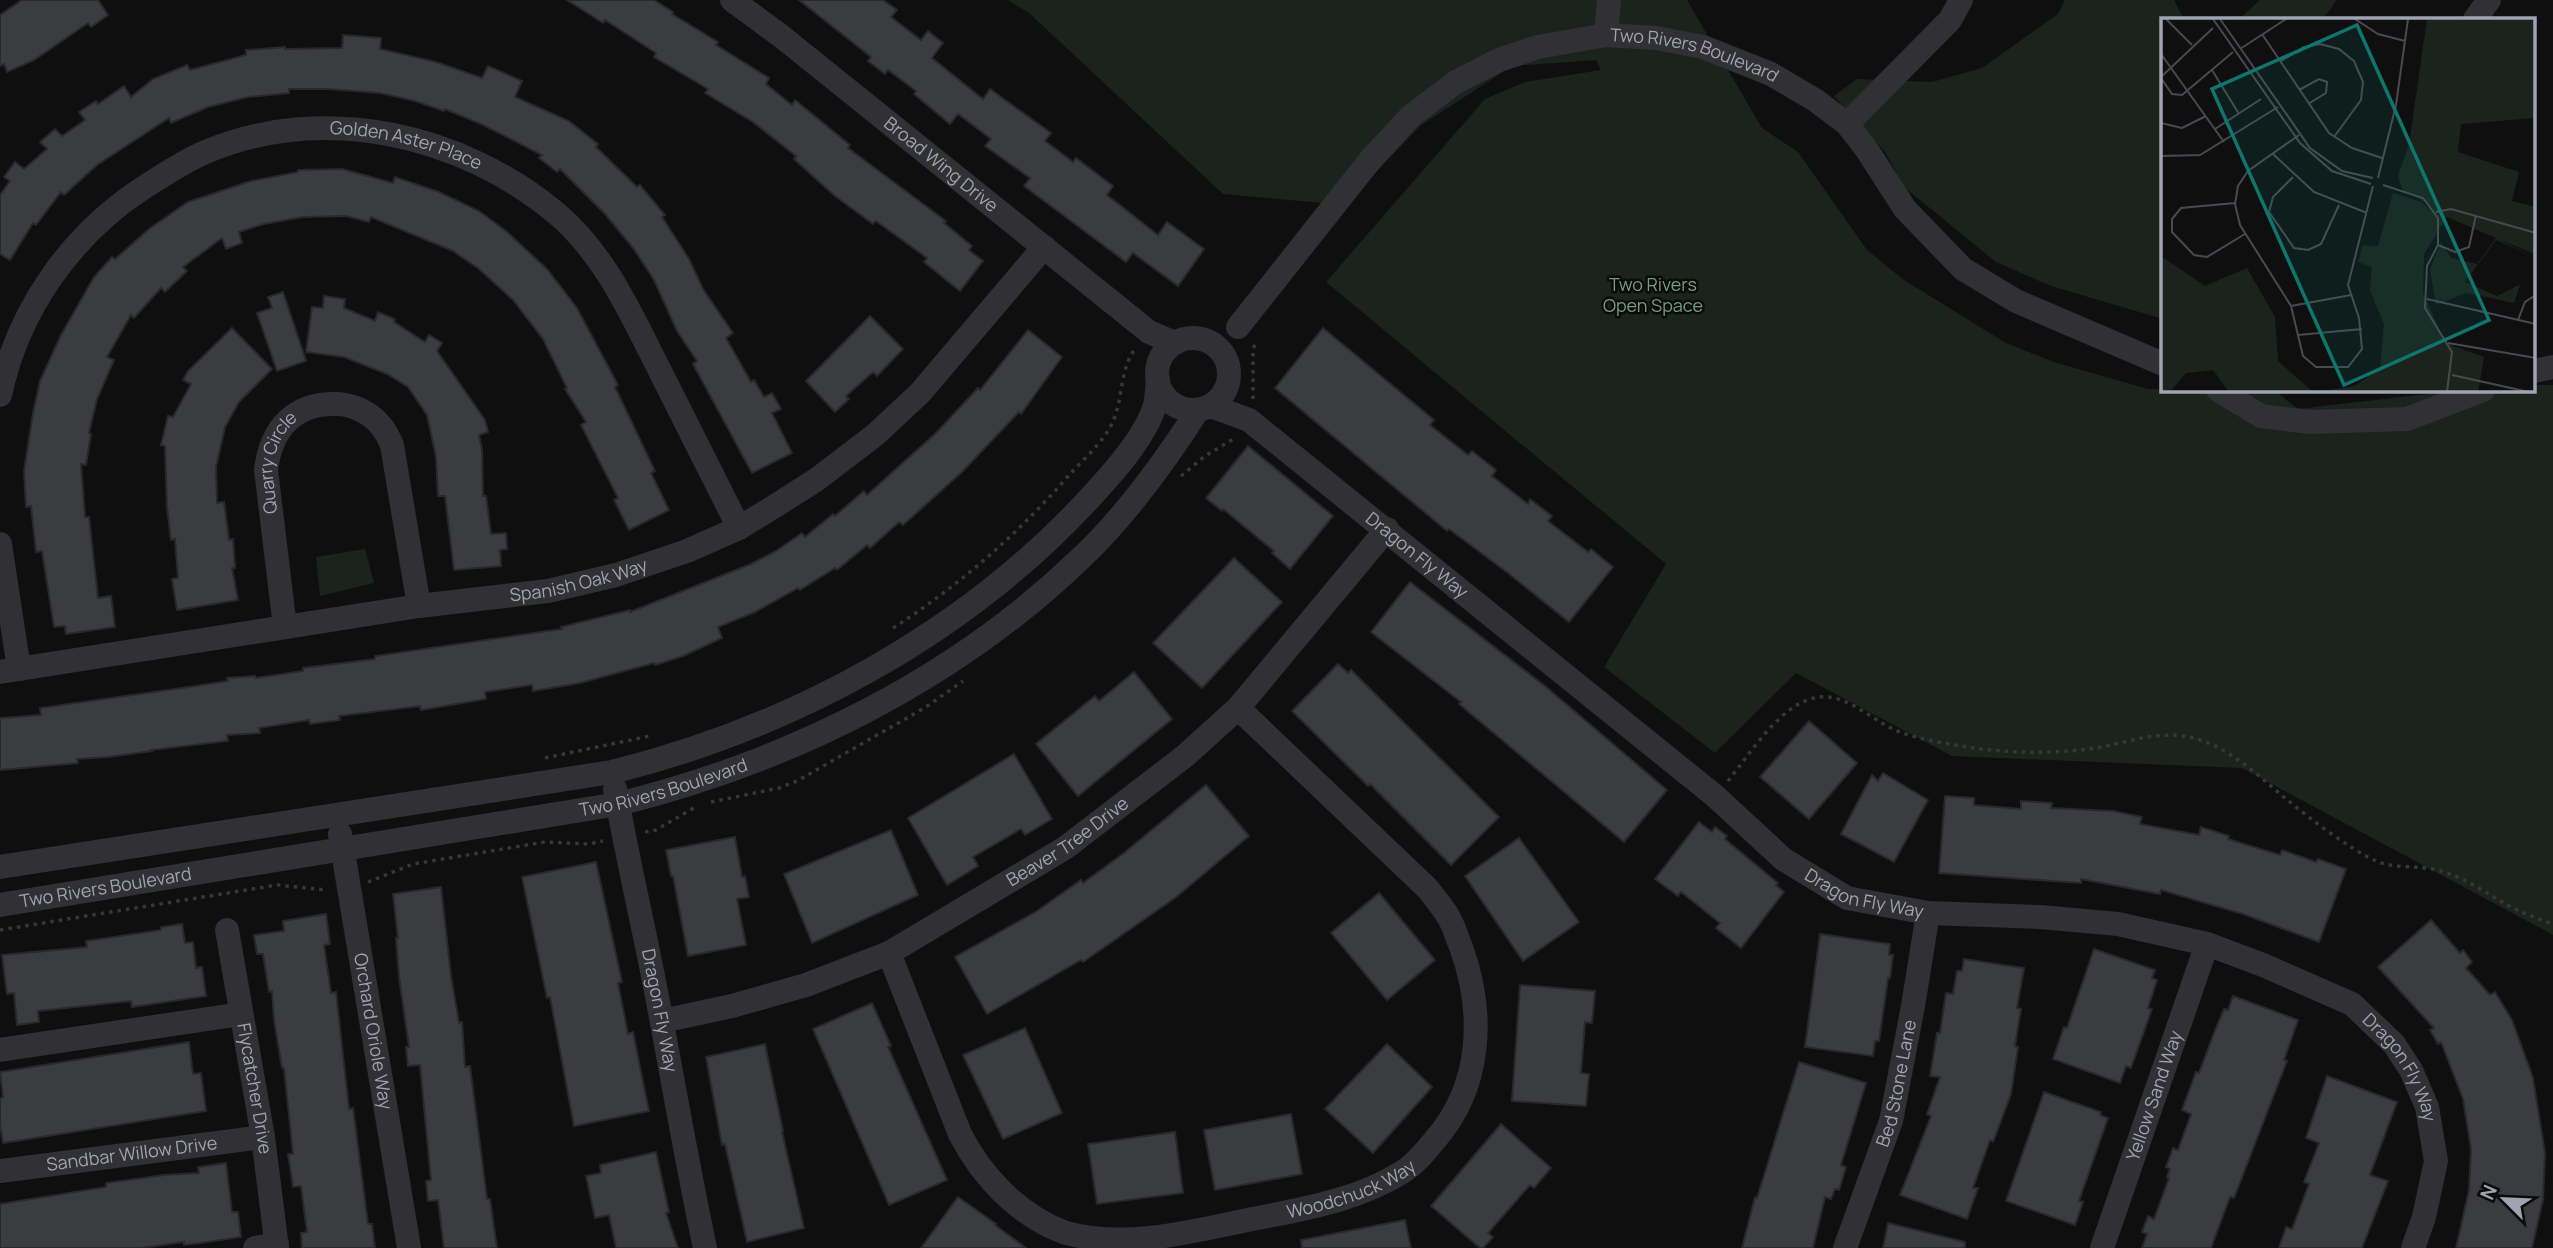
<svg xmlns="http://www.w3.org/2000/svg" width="2553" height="1248" viewBox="0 0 2553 1248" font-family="Manrope,sans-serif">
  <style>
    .green { fill: #1b231d }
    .building { fill: #3b3c40; stroke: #29292c; stroke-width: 2 }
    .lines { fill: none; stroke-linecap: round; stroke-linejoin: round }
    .path { stroke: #36373c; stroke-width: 3.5; stroke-dasharray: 3.5 5; stroke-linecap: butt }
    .minor { stroke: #303035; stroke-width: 24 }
    .labels { text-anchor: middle; stroke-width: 5; stroke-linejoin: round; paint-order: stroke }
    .street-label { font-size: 18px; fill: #a0a3b1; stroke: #0a0a0b }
    .park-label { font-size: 18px; fill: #769d7d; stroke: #0a0a0b }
    .inset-road { fill: none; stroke: #494a50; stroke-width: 2 }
    .view { fill: #0f766e; fill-opacity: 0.15; stroke: #0f766e; stroke-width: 3.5 }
    .inset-edge { fill: none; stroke: #a0a3b1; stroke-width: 3.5 }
  </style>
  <rect width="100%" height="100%" fill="#0f0f10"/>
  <g class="green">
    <polygon points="1008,0 1687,0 1762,128 1798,152 1867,250 1904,280 2006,343 2054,362 2148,389 2274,390 2298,409 2453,391 2534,390 2534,385 2553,385 2553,935 2242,768 1952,756 1796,673 1715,753 1604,667 1666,564 1326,282 1485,99 1525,82 1601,70 1596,60 1512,66 1420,126 1345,205 1223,194 1029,13"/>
    <polygon points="2065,0 2174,0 2184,19 2163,19 2163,319 2051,286 1996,262 1904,187 1885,152 1834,96 1857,79 1932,82 1982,68 2058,14"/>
    <polygon points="2260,0 2337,0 2323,19 2239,19"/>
    <polygon points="365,549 374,583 320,596 316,557"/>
  </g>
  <g class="building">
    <polygon points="22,0 98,0 108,15 91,27 88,23 34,60 7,72 4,64 0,66 0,15"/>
    <polygon points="567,0 654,0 673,12 672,14 718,42 716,45 769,78 766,84 792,105 795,100 850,145 848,148 946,221 944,223 972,246 969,250 983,261 960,291 924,262 927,258 876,221 873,224 835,196 794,159 796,156 753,122 705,93 708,89 654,57 656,53 605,20 603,23"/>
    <polygon points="799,0 883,0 897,10 891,17 921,40 928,31 943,43 932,58 983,99 990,89 1051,133 1045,141 1073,162 1076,158 1113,186 1107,195 1158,235 1167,222 1204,249 1178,286 1133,253 1126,262 1024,186 1030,178 985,146 991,139 958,114 950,124 914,94 916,91 888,70 885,74 868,61 871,57"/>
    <polygon points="343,35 381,38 380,49 436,62 482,78 488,66 522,81 515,97 569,121 598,144 596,147 637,187 640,185 665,215 662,217 689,259 703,289 733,333 726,338 751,382 754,380 764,397 772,393 781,409 772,413 792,453 752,473 693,364 697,361 677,331 654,280 634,249 605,214 560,169 557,172 539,158 542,155 481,124 445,109 444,111 415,101 380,93 327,89 289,89 289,93 248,97 208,107 171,123 169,118 97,165 64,195 61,192 36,225 33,223 10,260 0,254 0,195 10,181 4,177 15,162 24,169 47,149 40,142 55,129 62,136 85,120 79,112 96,101 98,104 124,86 131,97 153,79 187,65 190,70 246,55 246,50 285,47 285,49 342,48"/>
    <polygon points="342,169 393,183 395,177 439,192 479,211 506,231 547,269 577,308 618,385 615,387 655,471 651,473 669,510 629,530 614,500 618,498 581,425 586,422 565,389 567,388 543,339 513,300 479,269 453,251 371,217 369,222 346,216 303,217 264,224 239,232 242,243 226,249 222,238 183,267 187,271 165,292 161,288 134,318 131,315 107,357 114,360 97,399 89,433 91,434 86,465 81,464 85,517 89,517 98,598 111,596 115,627 66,634 65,626 54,627 42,551 36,552 31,506 26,507 24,471 33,413 40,381 61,335 94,277 112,257 115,259 149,229 188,202 251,181 298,172 298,170"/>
    <polygon points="283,292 306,361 277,371 257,313 272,308 268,297"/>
    <polygon points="324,296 345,299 344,308 375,321 378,312 395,319 394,322 425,342 429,335 442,343 437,351 485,420 488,432 479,435 482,450 483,496 486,496 491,534 506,533 507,549 500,550 501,566 454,570 445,496 438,496 436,457 427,415 408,387 387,374 344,357 306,352 312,307 323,308"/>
    <polygon points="870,316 903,349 877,376 873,372 846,396 849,399 835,412 806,381"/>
    <polygon points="232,328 272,369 239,402 225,427 216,467 217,503 224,502 229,540 233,539 235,568 232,568 238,600 177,610 172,579 178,578 175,539 171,540 167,507 165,446 161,445 168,416 173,417 191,384 183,380 188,371"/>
    <polygon points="1323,328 1434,420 1430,425 1468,455 1472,451 1496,470 1492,476 1528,504 1530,499 1552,516 1548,521 1588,552 1591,549 1613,567 1569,622 1508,573 1449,529 1447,531 1275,388"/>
    <polygon points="1028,330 1062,357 1021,414 1019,412 962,472 903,525 899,522 870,548 867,545 837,570 835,568 800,590 798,588 755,612 718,627 722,638 683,656 655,665 654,663 580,683 533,691 532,685 485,692 486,699 421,710 420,706 339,716 340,720 310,724 309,720 259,728 260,733 227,735 228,741 151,750 152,751 108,757 77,759 78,763 0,770 0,718 41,715 40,708 189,687 228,681 227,678 255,676 256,678 303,671 303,668 375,659 375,656 562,629 561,627 630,610 630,612 751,564 776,551 802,533 805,537 833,514 835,516 864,491 867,495 936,433 978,388 980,390"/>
    <polygon points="1248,446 1333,516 1290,569 1272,553 1274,551 1223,509 1222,511 1206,498"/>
    <polygon points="1234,558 1282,602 1202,688 1153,643"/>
    <polygon points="1410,582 1545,686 1667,790 1624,842 1459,704 1461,702 1371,632"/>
    <polygon points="1338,664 1348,673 1351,670 1499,817 1451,865 1370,784 1368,786 1292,711"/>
    <polygon points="1134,672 1172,719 1078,796 1036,744 1095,696 1099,701"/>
    <polygon points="1809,721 1857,763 1809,819 1760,777"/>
    <polygon points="1014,754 1052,819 1025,835 1021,829 973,857 978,866 947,885 908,818"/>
    <polygon points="1883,773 1928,800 1894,862 1841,834 1872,775 1878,781"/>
    <polygon points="1206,785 1249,836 1175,898 1083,962 1081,960 987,1014 955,957 1037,911 1081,880 1083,883 1124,853"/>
    <polygon points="1945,796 1974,798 1974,805 2021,809 2021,801 2052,803 2051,808 2113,811 2142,817 2140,824 2199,835 2201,827 2229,836 2228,839 2280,855 2282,850 2316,862 2318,859 2346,869 2319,942 2243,914 2161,890 2160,894 2081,879 2081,883 1939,873"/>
    <polygon points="1699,822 1712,832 1715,827 1727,836 1725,839 1778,883 1776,885 1784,892 1741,948 1716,928 1720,923 1681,892 1678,896 1655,879"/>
    <polygon points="891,830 918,895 812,943 784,874"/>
    <polygon points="735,837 742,877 745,876 749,897 737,899 746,945 688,956 673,876 671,876 666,850"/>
    <polygon points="1519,838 1579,922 1523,961 1465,876"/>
    <polygon points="596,862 622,982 618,983 628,1034 633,1032 649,1111 574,1126 550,997 547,998 522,877"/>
    <polygon points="441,887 451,976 459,1023 462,1022 465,1067 470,1066 487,1199 490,1199 497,1248 444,1248 438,1200 428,1201 426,1181 431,1180 420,1065 408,1066 406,1047 409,1047 399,977 396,938 398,938 393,894"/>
    <polygon points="1379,893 1435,960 1387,1000 1331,933"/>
    <polygon points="326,914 330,944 324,945 331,993 336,992 349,1109 353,1108 368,1224 372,1224 375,1248 302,1248 301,1233 307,1232 301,1186 293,1187 288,1154 293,1154 284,1068 282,1068 274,1020 272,991 269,992 263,954 257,954 254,935 284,931 283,921"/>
    <polygon points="2431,920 2460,953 2463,950 2472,962 2466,968 2490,995 2495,992 2512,1020 2533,1078 2545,1153 2543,1200 2532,1248 2456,1248 2469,1190 2471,1149 2463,1099 2441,1042 2438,1044 2430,1030 2434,1028 2378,967"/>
    <polygon points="182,924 185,943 193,942 196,968 202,967 206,996 132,1007 131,1001 38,1011 39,1022 17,1025 14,993 7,994 2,955 87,947 86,941 161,930 161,927"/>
    <polygon points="1820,934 1890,944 1889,955 1893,955 1890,978 1888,978 1879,1041 1875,1041 1873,1056 1805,1047"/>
    <polygon points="2094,949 2155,970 2152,978 2157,980 2148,1008 2152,1009 2131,1068 2126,1066 2120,1083 2053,1059 2064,1027 2067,1028"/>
    <polygon points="1964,959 2024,968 2017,1008 2021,1009 2015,1046 2018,1047 2011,1094 1993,1142 1990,1140 1973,1188 1978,1188 1967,1219 1900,1195 1931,1116 1927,1114 1940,1077 1930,1076 1937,1033 1940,1033 1946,993 1953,994 1957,971 1962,971"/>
    <polygon points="1520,985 1595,991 1592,1023 1585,1022 1581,1073 1589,1074 1586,1106 1512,1101"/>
    <polygon points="2233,996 2298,1020 2284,1060 2287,1061 2234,1198 2230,1197 2211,1248 2142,1248 2147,1234 2142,1232 2148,1216 2154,1219 2169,1178 2167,1177 2170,1169 2166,1167 2173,1148 2178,1150 2191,1114 2182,1110 2196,1072 2199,1073 2214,1033 2224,1009 2228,1010"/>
    <polygon points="872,1003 891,1046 888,1047 947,1180 889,1205 813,1029"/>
    <polygon points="1025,1028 1062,1113 1003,1139 963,1055"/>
    <polygon points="189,1042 193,1074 201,1073 206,1111 3,1143 0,1125 0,1098 3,1097 0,1072"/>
    <polygon points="765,1044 783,1131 782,1132 804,1228 747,1242 725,1144 722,1145 706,1057"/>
    <polygon points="1387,1044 1432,1087 1373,1153 1325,1109"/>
    <polygon points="1799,1062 1866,1083 1841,1165 1846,1167 1839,1190 1835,1189 1831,1199 1825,1197 1813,1248 1742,1248 1755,1197 1757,1198"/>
    <polygon points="2327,1076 2397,1102 2370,1175 2388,1181 2362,1248 2279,1248 2286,1227 2292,1229 2309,1184 2304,1182 2319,1143 2306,1138"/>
    <polygon points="2044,1092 2101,1112 2100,1115 2108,1118 2079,1201 2083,1202 2075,1225 2006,1201"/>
    <polygon points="1291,1114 1302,1174 1215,1190 1204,1130"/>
    <polygon points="1501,1124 1551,1168 1534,1188 1530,1185 1488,1233 1493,1237 1483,1248 1480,1248 1431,1206"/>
    <polygon points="1175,1132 1183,1193 1097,1204 1088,1144"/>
    <polygon points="656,1152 669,1212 666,1213 678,1248 616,1248 609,1215 595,1218 586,1176 601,1173 600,1165"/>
    <polygon points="226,1163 232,1212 238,1212 241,1237 201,1243 184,1245 184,1242 142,1248 0,1248 0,1204 106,1187 106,1183 164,1175 199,1173 198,1167"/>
    <polygon points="958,1197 996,1224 995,1225 1026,1248 921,1248"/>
    <polygon points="1405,1220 1411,1248 1302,1248 1301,1240"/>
    <polygon points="1888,1223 1965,1242 1965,1248 1883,1248"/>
  </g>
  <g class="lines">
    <g class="path">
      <polyline points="1253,399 1253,350 1256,341"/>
      <polyline points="1181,476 1205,456 1235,438"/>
      <path d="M893 628C959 586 1019 533 1070 474 1083 460 1099 446 1109 429 1124 405 1118 372 1135 349"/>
      <polyline points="545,758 650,736"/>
      <path d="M1728 781C1750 754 1779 706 1814 698 1844 690 1873 722 1900 732 1918 739 1948 744 1967 747 2006 753 2049 754 2089 749 2128 744 2161 726 2203 741 2234 752 2260 777 2285 798 2309 818 2348 848 2376 861 2397 870 2421 864 2444 872 2467 879 2488 894 2509 906 2523 913 2538 919 2553 924"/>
      <polyline points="711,802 779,788 797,781 926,707 963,681"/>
      <polyline points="645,832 656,830 697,806"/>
      <polyline points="368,882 413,864 545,842 588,844 603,841"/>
      <polyline points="0,930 277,885 326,890"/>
    </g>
    <g class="minor">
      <path id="s1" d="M732 0 781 36 1149 332 1175 343"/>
      <polyline points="2475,19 2489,0"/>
      <polyline points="1606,35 1609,0"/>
      <polyline points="1847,124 1950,20 1961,0"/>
      <path id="s2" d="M1238 327 1371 159 1411 116 1456 82 1499 60 1538 47 1606 35 1656 38 1703 47 1771 74 1815 100 1847 124 1867 150 1905 209 1963 269 2016 301 2163 364"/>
      <circle cx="1193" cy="374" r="36"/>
      <polyline points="2534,371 2553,367"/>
      <polyline points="2218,390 2261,416 2310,422 2407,419 2483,390"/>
      <path id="s3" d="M0 395C18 310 71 235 143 188 164 175 185 160 208 151 325 103 461 134 556 213 605 254 631 314 659 369 686 422 712 475 739 528"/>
      <path id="s4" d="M1211 406 1249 420 1715 796 1783 859 1847 898 1928 913 2040 917 2118 924 2207 944 2263 965 2352 1004 2394 1044 2411 1070 2427 1107 2436 1161 2424 1217 2413 1248"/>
      <polyline points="0,544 19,669"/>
      <path id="s5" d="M285 627 266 470C271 428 295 402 338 404 354 405 371 413 381 426 386 431 389 439 392 445L419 606"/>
      <path id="s6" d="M0 672 419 606 548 591 616 575 687 551 739 528 775 506 816 480 875 435 920 393 1044 247"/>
      <path id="s7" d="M615 789C629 867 648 945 662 1023 676 1098 689 1173 705 1248"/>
      <path id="s8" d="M340 834 409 1248"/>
      <path d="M0 867 612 772C790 728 963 635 1088 500 1112 474 1145 438 1155 405 1157 397 1157 387 1158 379"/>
      <path id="s9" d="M0 905 618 804C788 762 953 681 1080 559 1126 516 1164 463 1198 410"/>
      <path id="s10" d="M227 930 263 1137 277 1248"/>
      <path id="s11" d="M889 953 960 1134C982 1177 1019 1216 1066 1233 1123 1248 1181 1234 1238 1222 1295 1210 1354 1203 1404 1171 1416 1163 1425 1152 1434 1141 1482 1087 1485 1013 1461 947 1457 938 1454 926 1449 918 1443 907 1434 897 1427 888L1238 708"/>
      <path id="s12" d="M662 1021 732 1006 806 985 889 953 1065 848 1185 756 1238 708 1387 529"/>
      <polyline points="0,1050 241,1014"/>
      <path id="s13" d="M0 1171 263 1137"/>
      <polyline points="255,1248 277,1244"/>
      <path id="s14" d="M1845 1248 1891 1121 1913 1006 1928 913"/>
      <path id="s15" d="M2102 1248 2207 944"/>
    </g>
  </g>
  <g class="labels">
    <g class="street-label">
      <text dy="6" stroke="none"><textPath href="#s2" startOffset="579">Two Rivers Boulevard</textPath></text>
      <text dy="6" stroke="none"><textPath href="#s3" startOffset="536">Golden Aster Place</textPath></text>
      <text dy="6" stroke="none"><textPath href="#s1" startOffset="266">Broad Wing Drive</textPath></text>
      <text dy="6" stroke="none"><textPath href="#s5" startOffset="168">Quarry Circle</textPath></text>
      <text dy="6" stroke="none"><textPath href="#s4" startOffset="256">Dragon Fly Way</textPath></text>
      <text dy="6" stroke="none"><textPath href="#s6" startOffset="586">Spanish Oak Way</textPath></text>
      <text dy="6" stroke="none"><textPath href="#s9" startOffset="674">Two Rivers Boulevard</textPath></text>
      <text dy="6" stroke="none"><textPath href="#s12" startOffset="448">Beaver Tree Drive</textPath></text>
      <text dy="6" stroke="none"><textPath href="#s9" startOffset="107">Two Rivers Boulevard</textPath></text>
      <text dy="6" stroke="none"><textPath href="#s4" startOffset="822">Dragon Fly Way</textPath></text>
      <text dy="6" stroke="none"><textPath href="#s7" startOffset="226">Dragon Fly Way</textPath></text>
      <text dy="6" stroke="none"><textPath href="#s8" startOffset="200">Orchard Oriole Way</textPath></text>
      <text dy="6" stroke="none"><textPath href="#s4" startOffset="1409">Dragon Fly Way</textPath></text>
      <text dy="6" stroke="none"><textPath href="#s14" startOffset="173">Bed Stone Lane</textPath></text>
      <text dy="6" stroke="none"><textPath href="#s10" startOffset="161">Flycatcher Drive</textPath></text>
      <text dy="6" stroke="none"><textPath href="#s15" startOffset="161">Yellow Sand Way</textPath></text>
      <text dy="6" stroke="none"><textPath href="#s13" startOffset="133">Sandbar Willow Drive</textPath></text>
      <text dy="6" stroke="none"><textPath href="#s11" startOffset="635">Woodchuck Way</textPath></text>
    </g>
    <g class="park-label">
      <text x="1653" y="291">Two Rivers<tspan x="1653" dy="21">Open Space</tspan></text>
    </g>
  </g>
  <g transform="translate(2161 18)">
    <rect width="374" height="374" fill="#0f0f10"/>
    <path d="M266 1H374V100L300 106 297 134 358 154 351 183 375 189 374 236 337 221 374 239 335 222 304 264 336 278 374 259 359 267 353 285 305 275 275 287 269 251 280 224 290 240 316 246 335 220 286 199 263 236 262 275 284 325 323 339 317 374H155L193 368 219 351 223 306 209 272 211 249 197 244 202 227 217 228 232 175 261 184 271 195 266 185 242 173 237 158 248 126ZM0 238 44 268 86 250 114 299 117 343 152 374H68L52 352 25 355 9 374H0Z" fill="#1b231d"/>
    <path class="inset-road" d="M5 1 31 27M52 1 139 125 171 153 210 166M59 1 149 130 181 153 212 160M194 1 217 16 244 23M101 16 168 115 191 130 221 140M79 31 125 1M0 36 63 124M120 43 143 29 159 26 178 31 193 43 202 64 200 82 173 119M51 52 78 96M0 59 52 10M0 60 11 76 21 77 72 34M138 72 158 61 166 64 165 75 147 86M0 105 21 110 45 98M54 111 100 81M138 117 87 153 77 168 74 186 79 207 130 288 142 338 155 349H187L201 331 198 300 187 267 212 168M112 136 153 174 206 195M0 138 39 137 117 89M132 159 112 179 108 194 133 230 147 232 160 226 178 187M217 160 235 87 247 1M222 167 262 180 277 200V227L266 248 264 290 291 334 286 374M74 185 20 190 11 201V214L33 237 46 239 84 216M275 194 290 191 375 215M277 227 294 234 308 229 315 197M266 281 375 306M130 288 190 277M357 302 364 284 375 277M137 317 201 311M287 325 375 340M291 357 368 374"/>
    <path class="view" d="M196 7 328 302 183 367 51 71Z"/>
    <rect width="374" height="374" class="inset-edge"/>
  </g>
  <g transform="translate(2504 1199) rotate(294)" stroke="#0a0a0b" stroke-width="5" paint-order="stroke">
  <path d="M0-5L12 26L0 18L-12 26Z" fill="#a0a3b1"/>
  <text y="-10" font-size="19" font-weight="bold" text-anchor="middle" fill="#a0a3b1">N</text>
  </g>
</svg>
